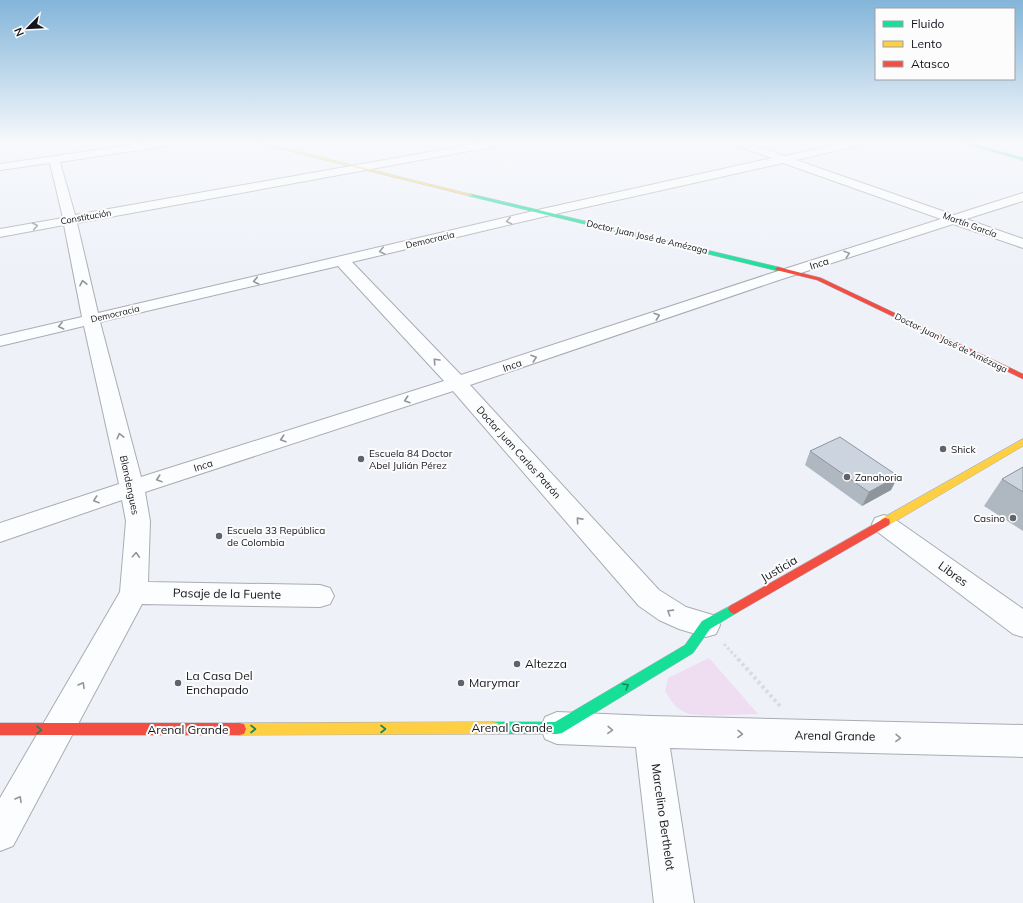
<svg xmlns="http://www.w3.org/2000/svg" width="1023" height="903" viewBox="0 0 1023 903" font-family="Mulish,sans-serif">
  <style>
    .green { fill: #efdef1 }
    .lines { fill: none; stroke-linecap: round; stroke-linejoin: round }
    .street-casing { stroke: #aaacb3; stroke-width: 2 }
    .fast-casing { stroke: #aaacb3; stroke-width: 1 }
    .slow-casing { stroke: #aaacb3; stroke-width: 1 }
    .jam-casing { stroke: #aaacb3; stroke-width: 1 }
    .path-far1 { stroke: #dadbde; stroke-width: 3; stroke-dasharray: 2.5 2.5; stroke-linecap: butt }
    .path { stroke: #dadbde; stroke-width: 4; stroke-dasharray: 3 3; stroke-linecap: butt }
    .street { fill: #fcfdfe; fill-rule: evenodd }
    .fast { fill: #16e098; fill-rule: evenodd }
    .slow { fill: #ffcf43; fill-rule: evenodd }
    .jam { fill: #f24e42; fill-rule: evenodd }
    .wall { fill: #afb7c0 }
    .shaded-wall { fill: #8f959c }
    .building { fill: #ccd5df; stroke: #8f959c }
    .oneway { stroke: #949599 }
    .oneway2 { stroke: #158561 }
    .poi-dot { fill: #60636a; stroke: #fcfcfc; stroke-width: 1.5 }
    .labels { text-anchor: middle; stroke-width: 4; stroke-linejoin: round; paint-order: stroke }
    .far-street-label { font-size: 9px; fill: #14161e; stroke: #fcfcfc }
    .street-label { font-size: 10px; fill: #14161e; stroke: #fcfcfc }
    .poi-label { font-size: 10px; fill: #14161e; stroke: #fcfcfc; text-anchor: start }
    .near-street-label { font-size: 12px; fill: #14161e; stroke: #fcfcfc }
    .near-poi-label { font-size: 12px; fill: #14161e; stroke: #fcfcfc; text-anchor: start }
  </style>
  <rect width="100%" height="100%" fill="#eef1f8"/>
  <path class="green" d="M709 658 758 714C739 714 704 718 686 713 676 709 670 699 665 691L668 678Z"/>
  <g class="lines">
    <g class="street-casing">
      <g id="street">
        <path d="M152 142H177L172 145 60 162 75 215 486 142H507L502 145 77 223 98 313 542 209 772 158 732 144 731 142H745L785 156 848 142H866L865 144 796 160 954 215 1023 193V201L966 219 1023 239V248L953 224 779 280 470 385 659 590 686 607 716 616 720 625 716 634 706 637 679 629 659 620 639 606 453 391 145 492 150 521 148 582 320 585 330 588 334 596 330 604 320 607 142 604 13 846 0 851V798L120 592 126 521 122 500 0 542V523L119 484 84 326 0 346V336L82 317 64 225 0 237V229L63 218 50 163 0 170V164ZM783 163 941 219 769 274 461 375 352 262 542 217ZM338 266 444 381 141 477 100 322Z"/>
        <polygon points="884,515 893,518 1023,609 1023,637 1013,634 875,530 872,524 875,518"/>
        <polygon points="557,712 651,716 1023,725 1023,757 670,748 694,903 654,903 636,747 557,744 545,739 541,728 545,717"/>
      </g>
    </g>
    <g class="fast-casing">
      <g id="fast">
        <polygon points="959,142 965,142 1023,158 1023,160"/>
        <polygon points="471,194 778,267 781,269 778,271 469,196 469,195"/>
        <polygon points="734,604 738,606 740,609 738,612 710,629 693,653 562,733 557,734 493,734 488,733 486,728 488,723 493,722 555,722 685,645 702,621"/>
      </g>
    </g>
    <g class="slow-casing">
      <g id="slow">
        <polygon points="253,142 259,142 473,195 471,196"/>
        <polygon points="1023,439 1023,446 889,525 881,525 880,522 881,519"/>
        <polygon points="493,722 498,723 500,728 498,733 493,734 239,735 234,734 232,729 234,724 239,723"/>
      </g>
    </g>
    <g class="jam-casing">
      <g id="jam">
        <polygon points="778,267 821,278 1023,374 1023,379 817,280 776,270 775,269"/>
        <polygon points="885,518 889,519 890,522 889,525 738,612 734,614 730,612 728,609 730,606"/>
        <polygon points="0,723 239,723 244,724 246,729 244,734 239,735 0,735"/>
      </g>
    </g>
    <polyline class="path-far1" points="724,644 739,660"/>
    <polyline class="path" points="738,659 780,706"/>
    <use href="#street" class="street"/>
    <use href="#fast" class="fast"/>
    <use href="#slow" class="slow"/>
    <use href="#jam" class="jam"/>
  </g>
  <g class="wall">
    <polygon points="810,451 898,476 891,490 862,506 805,465"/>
    <polygon points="1023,467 1023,531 984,506 1002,479"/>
  </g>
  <polygon class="shaded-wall" points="898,476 891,490 862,506 869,492"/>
  <g class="building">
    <polygon points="840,437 898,476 869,492 810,451"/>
    <polygon points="1023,467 1023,492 1002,479"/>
  </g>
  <defs><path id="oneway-chevron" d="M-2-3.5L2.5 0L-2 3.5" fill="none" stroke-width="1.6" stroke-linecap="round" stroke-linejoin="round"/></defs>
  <g class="oneway">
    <use href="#oneway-chevron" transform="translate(509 221) rotate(167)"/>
    <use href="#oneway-chevron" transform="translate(35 226) rotate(-11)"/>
    <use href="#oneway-chevron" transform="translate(382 251) rotate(167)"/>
    <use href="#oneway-chevron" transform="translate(847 254) rotate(-18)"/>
    <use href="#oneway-chevron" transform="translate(256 281) rotate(167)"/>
    <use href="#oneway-chevron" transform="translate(83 283) rotate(-102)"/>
    <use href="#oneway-chevron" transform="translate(657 316) rotate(-19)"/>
    <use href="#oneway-chevron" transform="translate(61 326) rotate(167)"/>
    <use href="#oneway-chevron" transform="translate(534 358) rotate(-19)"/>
    <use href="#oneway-chevron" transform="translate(436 361) rotate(-133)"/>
    <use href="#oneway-chevron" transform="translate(407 400) rotate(162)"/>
    <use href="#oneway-chevron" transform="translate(120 436) rotate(-104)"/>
    <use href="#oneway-chevron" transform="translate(283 439) rotate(162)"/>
    <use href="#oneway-chevron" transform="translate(159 479) rotate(162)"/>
    <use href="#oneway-chevron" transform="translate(96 500) rotate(161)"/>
    <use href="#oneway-chevron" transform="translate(579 520) rotate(-132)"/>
    <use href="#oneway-chevron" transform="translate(136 555) rotate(-87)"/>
    <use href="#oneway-chevron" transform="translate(670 612) rotate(-148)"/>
    <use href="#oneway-chevron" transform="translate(82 685) rotate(-60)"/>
    <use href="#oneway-chevron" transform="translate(610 730) rotate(2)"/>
    <use href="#oneway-chevron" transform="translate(740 734) rotate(1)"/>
    <use href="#oneway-chevron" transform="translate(898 738) rotate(1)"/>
    <use href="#oneway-chevron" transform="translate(19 799) rotate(-61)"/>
  </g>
  <g class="oneway2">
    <use href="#oneway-chevron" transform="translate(626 686) rotate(-31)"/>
    <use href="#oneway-chevron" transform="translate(253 729)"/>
    <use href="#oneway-chevron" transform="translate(383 729)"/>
    <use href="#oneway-chevron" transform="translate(39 730) rotate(1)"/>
  </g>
  <linearGradient id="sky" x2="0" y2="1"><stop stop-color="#83b5d9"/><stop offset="0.53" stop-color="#f7f9fc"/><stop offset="1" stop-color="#f7f9fc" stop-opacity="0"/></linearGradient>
  <rect width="1023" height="268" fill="url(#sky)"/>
  <g class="poi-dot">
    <circle cx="943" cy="449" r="4"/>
    <circle cx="361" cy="459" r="4"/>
    <circle cx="847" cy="477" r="4"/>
    <circle cx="1013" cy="518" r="4"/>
    <circle cx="219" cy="536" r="4"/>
    <circle cx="517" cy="664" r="4"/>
    <circle cx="178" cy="683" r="4"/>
    <circle cx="461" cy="683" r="4"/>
  </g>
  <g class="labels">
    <g class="far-street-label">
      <text transform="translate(86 217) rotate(-10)" y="3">Constitución</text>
      <text transform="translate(970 225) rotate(20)" y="3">Martín García</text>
      <text transform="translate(647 237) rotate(13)" y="3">Doctor Juan José de Amézaga</text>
      <text transform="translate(430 240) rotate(-13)" y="3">Democracia</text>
      <text transform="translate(115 314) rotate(-13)" y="3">Democracia</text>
      <text transform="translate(951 343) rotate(26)" y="3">Doctor Juan José de Amézaga</text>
    </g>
    <g class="street-label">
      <text transform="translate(819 263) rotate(-18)" y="4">Inca</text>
      <text transform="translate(512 365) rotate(-19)" y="4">Inca</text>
      <text transform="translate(519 452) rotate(48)" y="4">Doctor Juan Carlos Patrón</text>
      <text transform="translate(203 465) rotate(-18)" y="4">Inca</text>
      <text transform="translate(130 485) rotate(78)" y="4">Blandengues</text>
    </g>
    <g class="poi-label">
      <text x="951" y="453">Shick</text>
      <text x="369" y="457">Escuela 84 Doctor<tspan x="369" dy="12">Abel Julián Pérez</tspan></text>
      <text x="855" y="481">Zanahoria</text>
      <text x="1005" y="522" text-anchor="end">Casino</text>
      <text x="227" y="534">Escuela 33 República<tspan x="227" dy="12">de Colombia</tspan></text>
    </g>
    <g class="near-street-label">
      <text transform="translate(779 569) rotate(-30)" y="4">Justicia</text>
      <text transform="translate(953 574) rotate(36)" y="4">Libres</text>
      <text transform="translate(227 594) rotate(1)" y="4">Pasaje de la Fuente</text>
      <text x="512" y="732">Arenal Grande</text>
      <text x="188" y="734">Arenal Grande</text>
      <text transform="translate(835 736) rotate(1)" y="4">Arenal Grande</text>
      <text transform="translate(663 817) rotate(82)" y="4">Marcelino Berthelot</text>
    </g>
    <g class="near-poi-label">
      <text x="525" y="668">Altezza</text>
      <text x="186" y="680">La Casa Del<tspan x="186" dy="14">Enchapado</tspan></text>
      <text x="469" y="687">Marymar</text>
    </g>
  </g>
  <rect x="875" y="8" width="140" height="72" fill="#fcfcfc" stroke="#9fa0a3"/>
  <rect x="883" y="21" width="20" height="6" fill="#16e098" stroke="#9fa0a3"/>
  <text x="911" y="28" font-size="12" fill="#14161e">Fluido</text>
  <rect x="883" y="41" width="20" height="6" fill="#ffcf43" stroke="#9fa0a3"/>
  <text x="911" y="48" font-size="12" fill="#14161e">Lento</text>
  <rect x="883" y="61" width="20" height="6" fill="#f24e42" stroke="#9fa0a3"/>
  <text x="911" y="68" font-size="12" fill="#14161e">Atasco</text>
  <g transform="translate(28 28) rotate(246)" stroke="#fcfcfc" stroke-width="3" paint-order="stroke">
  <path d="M0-3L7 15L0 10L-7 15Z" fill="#14161e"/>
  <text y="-6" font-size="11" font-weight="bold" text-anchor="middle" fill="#14161e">N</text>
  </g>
</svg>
